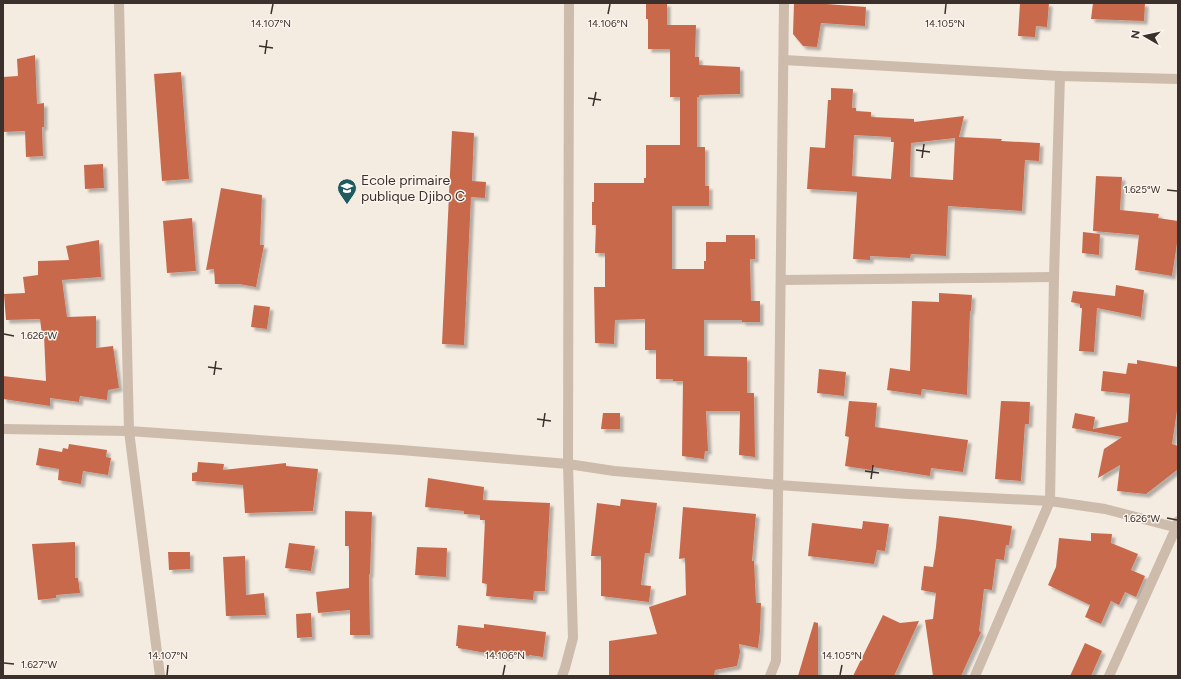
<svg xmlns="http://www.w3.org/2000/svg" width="1181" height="679" viewBox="0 0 1181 679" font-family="Figtree,sans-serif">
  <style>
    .building { fill: #c8694b; fill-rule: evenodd; filter: url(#shadow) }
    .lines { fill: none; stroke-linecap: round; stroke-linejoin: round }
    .minor { stroke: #cdbbac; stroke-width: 10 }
    .ticks { fill: none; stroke: #3b302b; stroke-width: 1.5 }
    .labels { text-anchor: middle; stroke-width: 3; stroke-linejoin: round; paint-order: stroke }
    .poi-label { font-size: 14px; fill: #3b302b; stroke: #fbf5ee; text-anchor: start }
    .ticks-label { font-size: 10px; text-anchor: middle; fill: #3b302b; stroke: #fbf5ee; stroke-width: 3; stroke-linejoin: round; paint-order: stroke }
  </style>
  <defs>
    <filter id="shadow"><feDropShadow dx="3.5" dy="3.5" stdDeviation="1" flood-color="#0004"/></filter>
  </defs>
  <rect width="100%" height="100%" fill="#f4ebe1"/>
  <g class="building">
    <polygon points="646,3 667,3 667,25 696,25 695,57 699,57 699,65 740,67 740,94 699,95 699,97 697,97 697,147 705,147 705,186 709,186 709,206 672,206 672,269 704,269 704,261 706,261 706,242 726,242 726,235 755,235 755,259 750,259 751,301 760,301 760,322 742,322 742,320 704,320 704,356 747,357 747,393 754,393 755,457 739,455 740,411 706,411 708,451 705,451 704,459 682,456 683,381 673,381 673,379 656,379 656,350 645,350 645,319 615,320 614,344 595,343 594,287 605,287 605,253 595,253 596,225 592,225 592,202 594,202 594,183 644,183 644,178 646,178 646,145 680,145 680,97 670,97 670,49 648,49 648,19 646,19"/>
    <polygon points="794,3 813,3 866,7 865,26 821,23 817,47 803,46 793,34"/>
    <polygon points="1020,3 1049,3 1047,27 1036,26 1035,37 1018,36"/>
    <polygon points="1093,3 1145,3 1144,21 1091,19"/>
    <polygon points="35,55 37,104 44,103 44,127 42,127 43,156 26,157 25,131 3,132 3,77 18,76 17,59"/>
    <polygon points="181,72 189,179 162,181 154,74"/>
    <path d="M831 88 853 89 852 108H856V111L871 112V117L914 119V122L964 116 959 137 1002 139 1001 141 1040 143 1039 161 1025 160 1022 211 948 206 946 256 911 254 910 258 870 256V260L853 259 857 192 807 189 810 147 825 148 828 100H831ZM854 135 891 137V142H894L891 179 852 176ZM955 138 953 180 910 177 911 143Z"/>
    <polygon points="452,131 474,133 472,181 486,182 485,198 471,197 464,345 442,344"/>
    <polygon points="103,164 104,188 85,189 84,165"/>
    <polygon points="1096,176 1122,177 1120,210 1159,214 1158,218 1178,221 1178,237 1172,276 1135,270 1139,235 1093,231"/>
    <polygon points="221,188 262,195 260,245 264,245 256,287 239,284 215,284 214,269 206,270"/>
    <polygon points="192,218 196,271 167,273 163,221"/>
    <polygon points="1083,232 1100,234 1099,255 1082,253"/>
    <polygon points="99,240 101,277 62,280 67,317 96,316 96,348 113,346 119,388 108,390 107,400 80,396 79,402 50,398 50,406 3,399 3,376 46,381 44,335 42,335 40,319 6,320 4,294 25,293 23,277 38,275 38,261 69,260 66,246"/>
    <polygon points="1116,285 1144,290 1141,317 1097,308 1094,352 1079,351 1082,308 1080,308 1080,304 1071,302 1073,291 1115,296"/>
    <polygon points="939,293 972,295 971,311 970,311 967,395 922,389 921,395 887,390 890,368 910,371 912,301 939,302"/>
    <polygon points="254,305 270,307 267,329 251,327"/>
    <polygon points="1137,360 1178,367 1178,404 1172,444 1178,446 1178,466 1177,470 1146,494 1117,491 1120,465 1098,478 1104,449 1122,437 1072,428 1075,413 1095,417 1093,429 1128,422 1130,394 1101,391 1103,371 1126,374 1128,363 1137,364"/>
    <polygon points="819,369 846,372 844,396 817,393"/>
    <polygon points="849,401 877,403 875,427 968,440 963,472 931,468 930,476 872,467 871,470 845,466 849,437 845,436"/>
    <polygon points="1001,401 1030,402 1029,424 1025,424 1021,481 995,479"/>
    <polygon points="603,413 620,413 620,429 601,429"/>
    <polygon points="69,444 107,450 106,457 111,458 108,475 83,471 81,484 58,480 59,469 36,465 39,448 62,452 63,448 68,449"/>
    <polygon points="198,462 224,464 223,470 286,463 286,466 318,469 313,511 245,513 243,485 192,481 192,473 197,472"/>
    <polygon points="428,478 484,487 483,500 550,503 545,591 534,591 533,600 486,596 487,584 482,583 485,520 480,520 480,515 464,514 464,511 425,507"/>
    <polygon points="621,499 657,503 650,553 645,553 641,585 651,586 649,602 601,596 601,556 591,556 597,503 620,506"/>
    <polygon points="683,507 756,514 752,561 754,561 756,603 761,603 760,631 758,648 739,644 740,652 737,666 715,670 714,676 609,676 609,641 657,634 649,607 686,595 685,558 679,559"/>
    <polygon points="345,511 372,512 370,574 369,574 370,635 350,635 350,610 318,613 316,592 349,588 349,546 345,546"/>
    <polygon points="939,516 973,520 1012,526 1009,545 1006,545 1004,560 996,559 992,590 984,589 979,631 981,632 961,676 933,676 925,620 933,619 936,593 921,590 924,566 933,567 936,547"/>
    <polygon points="863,521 889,524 885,551 877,550 874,564 808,556 812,523 862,529"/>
    <polygon points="1091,533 1112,534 1111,543 1138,554 1131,570 1145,576 1136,597 1125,592 1119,605 1111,601 1101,624 1085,617 1090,605 1048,585 1056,567 1059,538 1091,541"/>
    <polygon points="75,542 75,578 78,578 80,593 56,595 56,598 38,600 32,544"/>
    <polygon points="289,543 315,546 311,571 285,568"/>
    <polygon points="417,547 447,548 446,577 415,575"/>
    <polygon points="168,552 190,552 190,569 169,570"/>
    <polygon points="245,556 246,595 264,593 266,615 226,616 223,557"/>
    <polygon points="311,613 312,637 297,638 296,614"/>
    <polygon points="883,615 900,623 919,621 894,676 853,676"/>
    <polygon points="814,622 818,623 818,676 798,676"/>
    <polygon points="484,624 546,632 543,657 529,655 529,656 510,653 509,657 458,648 458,646 456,646 458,625 484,628"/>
    <polygon points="1085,643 1102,651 1091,676 1070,676"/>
  </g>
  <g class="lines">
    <g class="minor">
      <polyline points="119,3 129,431 160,676"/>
      <polyline points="784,60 1060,76 1178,79"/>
      <polyline points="781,280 1054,277"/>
      <polyline points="3,429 129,431 401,450 568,464 614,471 778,485 908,494 1050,501 1105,509 1178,528"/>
      <polyline points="562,676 565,668 573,638 568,464 569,3"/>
      <polyline points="770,676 776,661 784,3"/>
      <polyline points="975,676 1050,501 1054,277 1060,76"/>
      <polyline points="1109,676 1176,528 1178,521"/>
    </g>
  </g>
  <path class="ticks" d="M271 14 273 4M608 14 610 4M945 14 946 4M259 46 273 48M265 54 267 40M588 98 601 100M593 106 596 92M916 150 930 152M922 158 924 144M1167 190 1177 191M4 334 14 336M208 367 222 369M214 375 216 361M537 419 551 421M543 427 545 413M865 471 879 473M871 479 873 465M1167 518 1177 520M4 663 14 664M167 675 168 665M503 675 505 665M840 675 842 665"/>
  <defs>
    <g id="school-pin" transform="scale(1)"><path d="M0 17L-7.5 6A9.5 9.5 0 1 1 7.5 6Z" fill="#1f5a5e" stroke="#fbf5ee"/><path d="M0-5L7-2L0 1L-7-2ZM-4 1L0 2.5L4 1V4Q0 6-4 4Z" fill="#fff"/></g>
  </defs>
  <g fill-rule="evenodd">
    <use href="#school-pin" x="347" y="188"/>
  </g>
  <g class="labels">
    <g class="poi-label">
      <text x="361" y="185">Ecole primaire<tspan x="361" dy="16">publique Djibo C</tspan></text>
    </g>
  </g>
  <g class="ticks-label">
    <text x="271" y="27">14.107°N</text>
    <text x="608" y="27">14.106°N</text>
    <text x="945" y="27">14.105°N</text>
    <text x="1142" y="193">1.625°W</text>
    <text x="39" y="339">1.626°W</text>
    <text x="1142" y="522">1.626°W</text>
    <text x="168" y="659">14.107°N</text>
    <text x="505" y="659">14.106°N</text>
    <text x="842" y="659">14.105°N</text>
    <text x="39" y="668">1.627°W</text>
  </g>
  <rect width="1181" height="679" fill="none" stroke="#3b302b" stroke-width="8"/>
  <g transform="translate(1145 36) rotate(279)" stroke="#fbf5ee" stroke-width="3" paint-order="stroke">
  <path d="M0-3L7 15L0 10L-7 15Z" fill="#3b302b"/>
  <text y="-6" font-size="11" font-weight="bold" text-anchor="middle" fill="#3b302b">N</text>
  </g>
</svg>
